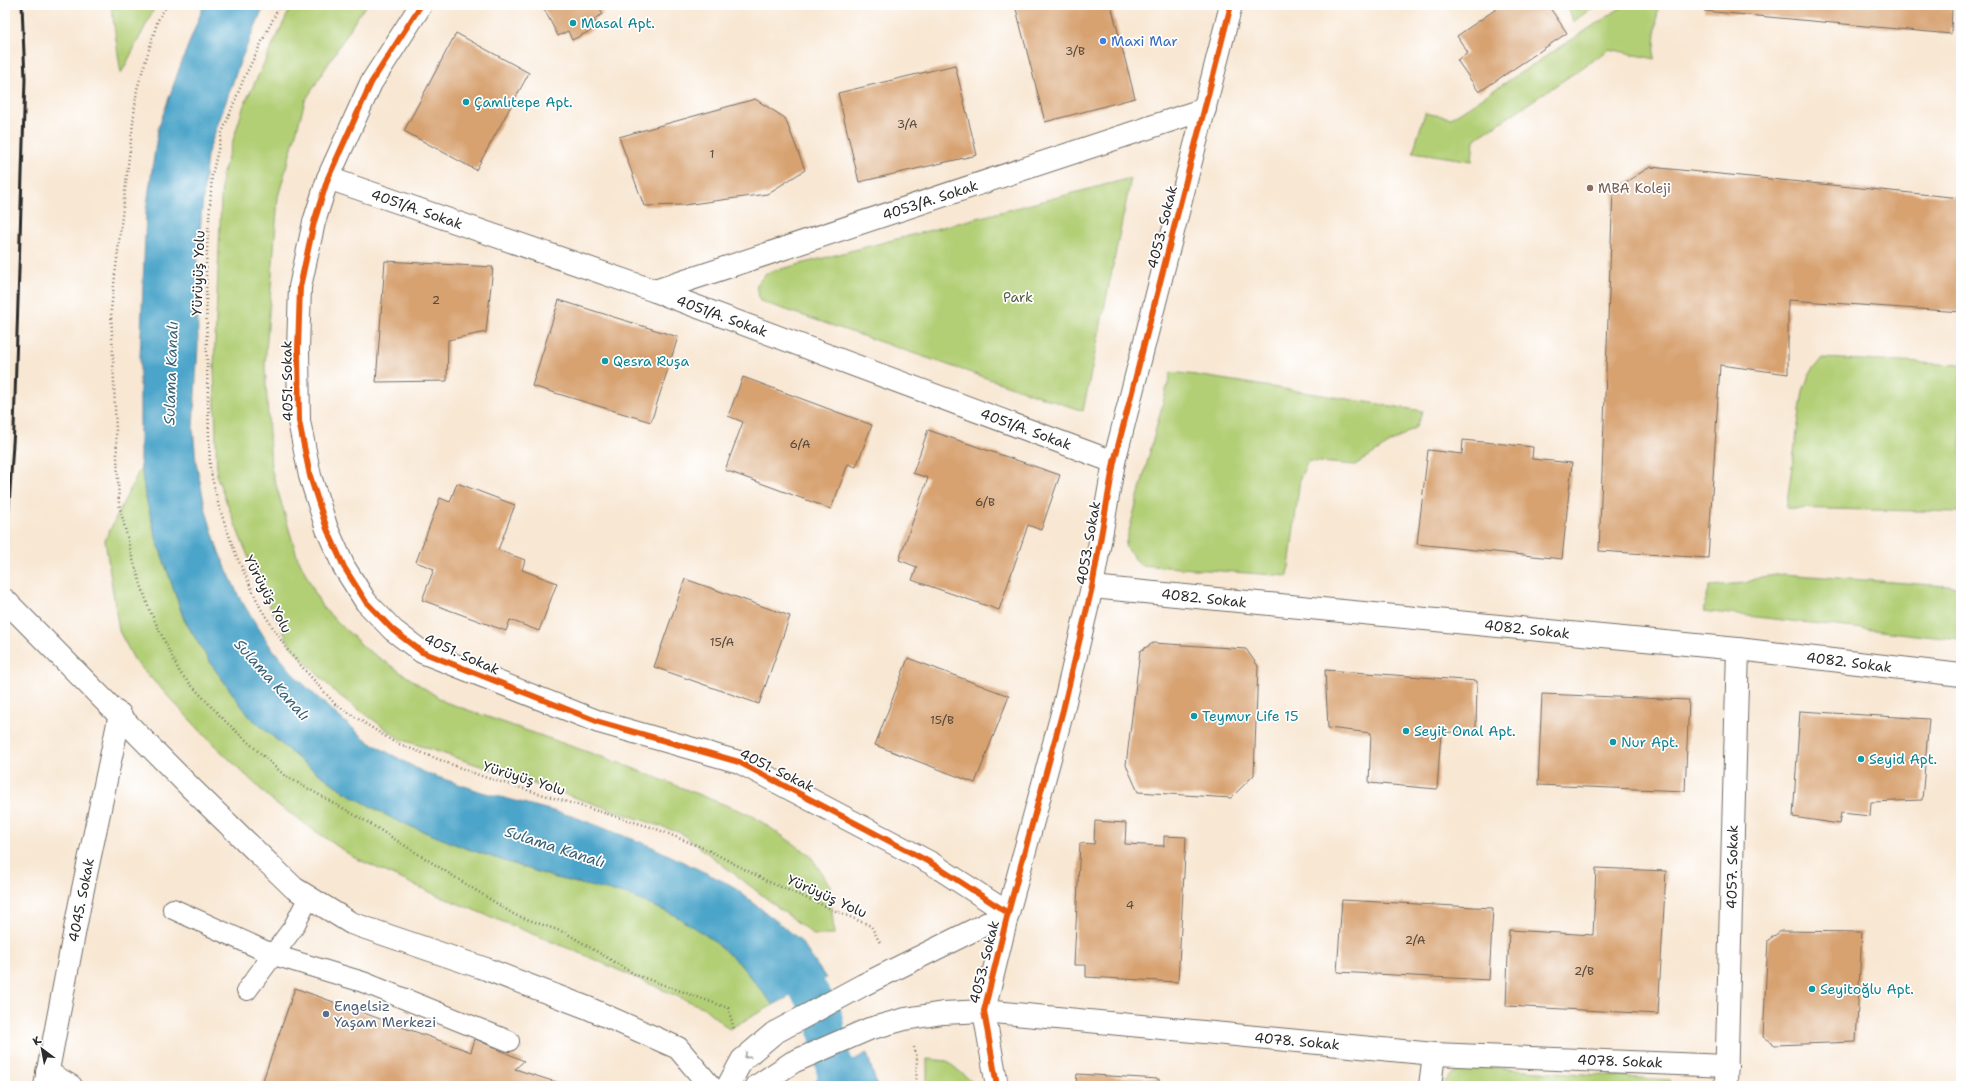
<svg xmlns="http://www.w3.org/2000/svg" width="1966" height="1091" viewBox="0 0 1966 1091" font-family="'Shantell Sans',sans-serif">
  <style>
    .green { fill: #b2cf76; stroke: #6e7d50 }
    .water { fill: #4ca4c9; stroke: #3c687a }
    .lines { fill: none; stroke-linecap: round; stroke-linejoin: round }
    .canal { stroke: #4ca4c9; stroke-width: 37 }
    .building { fill: #d7a16f }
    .lane-casing { stroke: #736d66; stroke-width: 22 }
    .street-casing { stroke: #736d66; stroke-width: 24 }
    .path { stroke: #736d66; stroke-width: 2.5; stroke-dasharray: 1 3; stroke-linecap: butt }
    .lane { stroke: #fff; stroke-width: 20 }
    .street { stroke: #fff; stroke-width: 22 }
    .rail { stroke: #2b2b2b; stroke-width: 3 }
    .cycleway-casing { stroke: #fff; stroke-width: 8 }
    .cycleway { stroke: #e8590c; stroke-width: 6 }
    .oneway { stroke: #a0a0a0 }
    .culture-dot { fill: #0f9aa8; stroke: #fff; stroke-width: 1.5 }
    .shop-dot { fill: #3f7fe0; stroke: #fff; stroke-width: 1.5 }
    .education-dot { fill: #8d6e63; stroke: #fff; stroke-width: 1.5 }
    .service-dot { fill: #5c6f8a; stroke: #fff; stroke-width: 1.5 }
    .labels { text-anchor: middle; stroke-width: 3.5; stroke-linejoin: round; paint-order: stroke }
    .number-label { font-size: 12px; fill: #56483c }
    .culture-label { font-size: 14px; fill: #0d838f; stroke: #fff; text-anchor: start }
    .shop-label { font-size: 14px; fill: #366cbe; stroke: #fff; text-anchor: start }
    .education-label { font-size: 14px; fill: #785e54; stroke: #fff; text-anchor: start }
    .street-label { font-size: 14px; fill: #2b2b2b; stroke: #fff }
    .park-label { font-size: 14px; fill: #545c42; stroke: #fff }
    .service-label { font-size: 14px; fill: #4e5e75; stroke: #fff; text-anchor: start }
    .water-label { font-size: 15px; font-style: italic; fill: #3a6172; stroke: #fff }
  </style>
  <rect width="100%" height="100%" fill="#fff"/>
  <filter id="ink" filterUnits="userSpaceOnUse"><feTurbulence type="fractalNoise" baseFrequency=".025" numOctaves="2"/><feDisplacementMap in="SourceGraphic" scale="8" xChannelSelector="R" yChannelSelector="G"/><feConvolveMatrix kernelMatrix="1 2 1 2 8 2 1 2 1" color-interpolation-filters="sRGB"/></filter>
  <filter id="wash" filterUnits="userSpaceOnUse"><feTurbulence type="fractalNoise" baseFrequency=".012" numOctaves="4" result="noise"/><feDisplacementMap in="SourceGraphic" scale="16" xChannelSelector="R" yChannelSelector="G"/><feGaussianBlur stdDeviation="0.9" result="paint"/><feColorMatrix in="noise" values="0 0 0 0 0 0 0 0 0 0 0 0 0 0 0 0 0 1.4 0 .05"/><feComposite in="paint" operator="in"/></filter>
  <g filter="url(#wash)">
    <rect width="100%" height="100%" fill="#f8e7d3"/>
    <g class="green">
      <polygon points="111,5 156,5 121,74"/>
      <polygon points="292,5 367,5 360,13 305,101 278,197 265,365 271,468 297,556 322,607 366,649 445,702 622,764 753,816 810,855 830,886 834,935 814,935 681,833 400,739 336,693 292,648 268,603 240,537 217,477 214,367 222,176 244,105"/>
      <polygon points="1568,5 1596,5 1573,22"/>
      <polygon points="1625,5 1658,5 1654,59 1610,49 1474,140 1472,161 1413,152 1425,113 1451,118"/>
      <polygon points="1131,178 1083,411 760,301 756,286 766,273"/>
      <polygon points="1822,358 1961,365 1961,512 1786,508 1803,391 1810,373"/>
      <polygon points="1171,372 1196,375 1423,411 1416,427 1355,465 1308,461 1300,478 1288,576 1140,565 1125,546"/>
      <polygon points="141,467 145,494 156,538 184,620 211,664 249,716 301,761 345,792 395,820 465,848 556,878 628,895 674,915 710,938 739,963 773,1005 729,1029 704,1008 582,954 432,893 353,857 275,803 209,740 135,661 119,631 105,540"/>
      <polygon points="1783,574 1961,587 1961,640 1703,611 1710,586 1745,583 1761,577"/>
      <polygon points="927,1059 947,1061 971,1081 972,1086 927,1086"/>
      <polygon points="1468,1066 1670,1080 1673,1086 1442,1086 1453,1073"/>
    </g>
    <g class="water">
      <polygon points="204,5 267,5 261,13 240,62 207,155 197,263 198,346 193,427 196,462 206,511 218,550 239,597 270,646 297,678 331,710 369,742 423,772 482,792 572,816 648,845 731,885 799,939 826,978 773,1005 739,963 710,938 674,915 628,895 556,878 465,848 395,820 345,792 301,761 249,716 211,664 184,619 156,538 145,494 140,460 140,357 146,211 158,129 182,61"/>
      <polygon points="867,1053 877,1086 817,1086 815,1080"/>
    </g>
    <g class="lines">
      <polyline class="canal" points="775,948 793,966 823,1013 838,1086"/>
    </g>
    <g id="blocks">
      <g class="building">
        <polygon points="542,5 598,5 603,14 594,19 598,27 572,40 568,31 558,36"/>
        <polygon points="1015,5 1111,5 1135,98 1045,122"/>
        <polygon points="1502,5 1548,5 1567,33 1479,92 1457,60 1468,53 1457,36"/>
        <polygon points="1705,5 1952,5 1951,34 1704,11"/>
        <polygon points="456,33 529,73 476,170 404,131"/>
        <polygon points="955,65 977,155 859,182 838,93"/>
        <polygon points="755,99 785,118 805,170 767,194 684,205 644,206 619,137"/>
        <polygon points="1650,167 1961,198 1961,312 1788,300 1788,374 1720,365 1708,558 1599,551 1613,190"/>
        <polygon points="385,261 493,267 486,332 448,340 447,381 376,382"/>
        <polygon points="559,300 678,337 651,422 532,386"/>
        <polygon points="743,377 872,425 856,467 848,464 831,509 725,470 743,422 728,416"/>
        <polygon points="928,430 1060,475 1041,530 1028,525 999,610 912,580 917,567 899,560 928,478 913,473"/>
        <polygon points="1463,440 1533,447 1532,459 1572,463 1562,559 1417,544 1428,450 1462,454"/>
        <polygon points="457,483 515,505 498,550 525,560 522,570 557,583 539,631 510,620 506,631 422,600 434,569 416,562 440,498 450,502"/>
        <polygon points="685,579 790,616 759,704 654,667"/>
        <polygon points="1153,643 1246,649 1258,666 1254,775 1231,798 1138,792 1126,765 1140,651"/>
        <polygon points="908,658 1009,696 975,783 875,745"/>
        <polygon points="1325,670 1477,681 1476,730 1441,733 1437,789 1369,783 1371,733 1328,728"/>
        <polygon points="1542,694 1689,700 1685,791 1538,785"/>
        <polygon points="1800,711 1929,719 1922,800 1871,802 1870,816 1841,813 1839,824 1793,817"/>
        <polygon points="1095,821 1126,823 1125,844 1164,846 1164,836 1186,837 1178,982 1086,977 1086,965 1074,965 1080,843 1094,844"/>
        <polygon points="1596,868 1666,871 1658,1014 1506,1006 1509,930 1593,935"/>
        <polygon points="1342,900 1493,908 1489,980 1337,972"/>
        <polygon points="1781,931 1862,932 1856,1042 1775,1045 1763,1037 1768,940"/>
        <polygon points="295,988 471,1052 475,1039 524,1061 515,1069 568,1086 261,1086"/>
        <polygon points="1077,1074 1159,1079 1159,1086 1076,1086"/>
      </g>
    </g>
  </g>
  <g filter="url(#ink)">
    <use href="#blocks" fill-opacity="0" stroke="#736d66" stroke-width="1"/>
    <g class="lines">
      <g class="lane-casing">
        <g id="lane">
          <polyline points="173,909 274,955 363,982 509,1041"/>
          <polyline points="247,990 293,928 309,897"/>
        </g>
      </g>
      <g class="street-casing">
        <g id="street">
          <polyline points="421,5 371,83 328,178 314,222 300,287 298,349 299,421 310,476 327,529 344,567 366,602 393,630 422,652 599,722 739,762 931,863 1008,913"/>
          <polyline points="328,178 655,291 1114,462"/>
          <polyline points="655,291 1205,109"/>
          <polyline points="1092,587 1738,649 1961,675"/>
          <polyline points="5,600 192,789 294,888 351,923 486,969 588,1008 678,1048 710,1086"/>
          <polyline points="47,1072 71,1086"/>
          <polyline points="45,1086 80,903 120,714"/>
          <polyline points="728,1086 742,1060 774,1033 863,985 1008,913"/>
          <polyline points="757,1086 793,1062 869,1029 905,1019 943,1013 984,1011 1434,1054 1727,1066"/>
          <polyline points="997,1086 984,1011 1008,913 1063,710 1092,587 1114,462 1231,5"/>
          <polyline points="1430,1086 1434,1054"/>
          <polyline points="1726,1086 1738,649"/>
        </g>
      </g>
      <g class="path">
        <polyline points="167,5 158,20 137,89 111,310 119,504 132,557 149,609 180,673 224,720 284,775 369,823 515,915 566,933 636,975 728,1008 734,1029"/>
        <polyline points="280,5 244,78 222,133 212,175 206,265 207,366 210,469 219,507 236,555 261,609 288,651 335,704 394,742 484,777 654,828 708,850 767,881 871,926 880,943"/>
        <polyline points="914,1047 917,1057 916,1086"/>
      </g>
      <use href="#lane" class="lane"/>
      <use href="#street" class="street"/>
      <polyline class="rail" points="5,568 14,428 25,79 22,5"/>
      <g class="cycleway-casing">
        <g id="cycleway">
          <polyline points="421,5 371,83 328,178 314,222 300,287 298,349 299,421 310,476 327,529 344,567 366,602 393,630 422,652 599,722 739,762 931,863 1008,913"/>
          <polyline points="997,1086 984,1011 1008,913 1063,710 1092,587 1114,462 1231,5"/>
        </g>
      </g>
      <use href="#cycleway" class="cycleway"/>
    </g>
    <defs><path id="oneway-chevron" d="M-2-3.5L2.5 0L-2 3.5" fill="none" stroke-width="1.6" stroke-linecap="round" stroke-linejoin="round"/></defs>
    <use class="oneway" href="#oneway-chevron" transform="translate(747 1056) rotate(138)"/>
  </g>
  <g class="culture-dot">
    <circle cx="573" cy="23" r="4"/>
    <circle cx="466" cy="102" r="4"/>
    <circle cx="605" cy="361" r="4"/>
    <circle cx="1194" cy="716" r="4"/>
    <circle cx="1406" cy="731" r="4"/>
    <circle cx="1613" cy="742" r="4"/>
    <circle cx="1861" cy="759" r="4"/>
    <circle cx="1812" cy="989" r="4"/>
  </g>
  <circle class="shop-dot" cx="1103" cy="41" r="4"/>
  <circle class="education-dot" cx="1590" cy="188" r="4"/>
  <circle class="service-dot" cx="326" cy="1014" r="4"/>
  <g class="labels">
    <g class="number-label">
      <text x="1075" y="55">3/B</text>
      <text x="907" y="128">3/A</text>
      <text x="712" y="158">1</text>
      <text x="436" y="304">2</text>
      <text x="800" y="448">6/A</text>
      <text x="985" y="506">6/B</text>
      <text x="722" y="646">15/A</text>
      <text x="942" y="724">15/B</text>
      <text x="1130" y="909">4</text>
      <text x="1415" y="944">2/A</text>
      <text x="1584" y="975">2/B</text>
    </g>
    <g class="culture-label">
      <text x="581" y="28">Masal Apt.</text>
      <text x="474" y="107">Çamlıtepe Apt.</text>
      <text x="613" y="366">Qesra Ruşa</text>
      <text x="1202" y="721">Teymur Life 15</text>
      <text x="1414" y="736">Seyit Onal Apt.</text>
      <text x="1621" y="747">Nur Apt.</text>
      <text x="1869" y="764">Seyid Apt.</text>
      <text x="1820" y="994">Seyitoğlu Apt.</text>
    </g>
    <g class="shop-label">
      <text x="1111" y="46">Maxi Mar</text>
    </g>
    <g class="education-label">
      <text x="1598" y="193">MBA Koleji</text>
    </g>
    <g class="street-label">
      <text transform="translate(930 200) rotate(-18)" y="5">4053/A. Sokak</text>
      <text transform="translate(417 209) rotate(19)" y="5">4051/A. Sokak</text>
      <text transform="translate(1162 227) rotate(-76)" y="5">4053. Sokak</text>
      <text transform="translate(198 273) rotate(-88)" y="5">Yürüyüş Yolu</text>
      <text transform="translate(722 316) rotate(20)" y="5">4051/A. Sokak</text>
      <text transform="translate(287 381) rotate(-91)" y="5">4051. Sokak</text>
      <text transform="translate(1026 429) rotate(20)" y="5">4051/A. Sokak</text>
      <text transform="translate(1088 543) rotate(-80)" y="5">4053. Sokak</text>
      <text transform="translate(268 594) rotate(62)" y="5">Yürüyüş Yolu</text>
      <text transform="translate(1204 598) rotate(6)" y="5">4082. Sokak</text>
      <text transform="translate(1527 629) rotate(6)" y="5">4082. Sokak</text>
      <text transform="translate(462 654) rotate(24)" y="5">4051. Sokak</text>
      <text transform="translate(1849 662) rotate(7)" y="5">4082. Sokak</text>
      <text transform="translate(777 770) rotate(26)" y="5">4051. Sokak</text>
      <text transform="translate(524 778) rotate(17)" y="5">Yürüyüş Yolu</text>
      <text transform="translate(1732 867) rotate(-89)" y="5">4057. Sokak</text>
      <text transform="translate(827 896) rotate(24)" y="5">Yürüyüş Yolu</text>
      <text transform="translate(81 900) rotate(-79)" y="5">4045. Sokak</text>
      <text transform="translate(984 962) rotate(-76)" y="5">4053. Sokak</text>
      <text transform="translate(1297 1041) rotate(5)" y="5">4078. Sokak</text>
      <text transform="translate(1620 1061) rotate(2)" y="5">4078. Sokak</text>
    </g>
    <g class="park-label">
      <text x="1018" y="302">Park</text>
    </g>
    <g class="service-label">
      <text x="334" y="1011">Engelsiz<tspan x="334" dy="16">Yaşam Merkezi</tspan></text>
    </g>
    <g class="water-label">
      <text transform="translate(171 373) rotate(-88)" y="5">Sulama Kanalı</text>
      <text transform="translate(272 680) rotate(48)" y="5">Sulama Kanalı</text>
      <text transform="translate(555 847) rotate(18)" y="5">Sulama Kanalı</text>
    </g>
  </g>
  <rect width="1966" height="1091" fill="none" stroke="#fff" stroke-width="20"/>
  <g transform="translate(42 1049) rotate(328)" stroke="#ffffff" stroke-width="3" paint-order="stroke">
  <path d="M0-3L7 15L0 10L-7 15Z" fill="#2b2b2b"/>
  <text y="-6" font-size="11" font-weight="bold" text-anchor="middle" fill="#2b2b2b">K</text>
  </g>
</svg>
